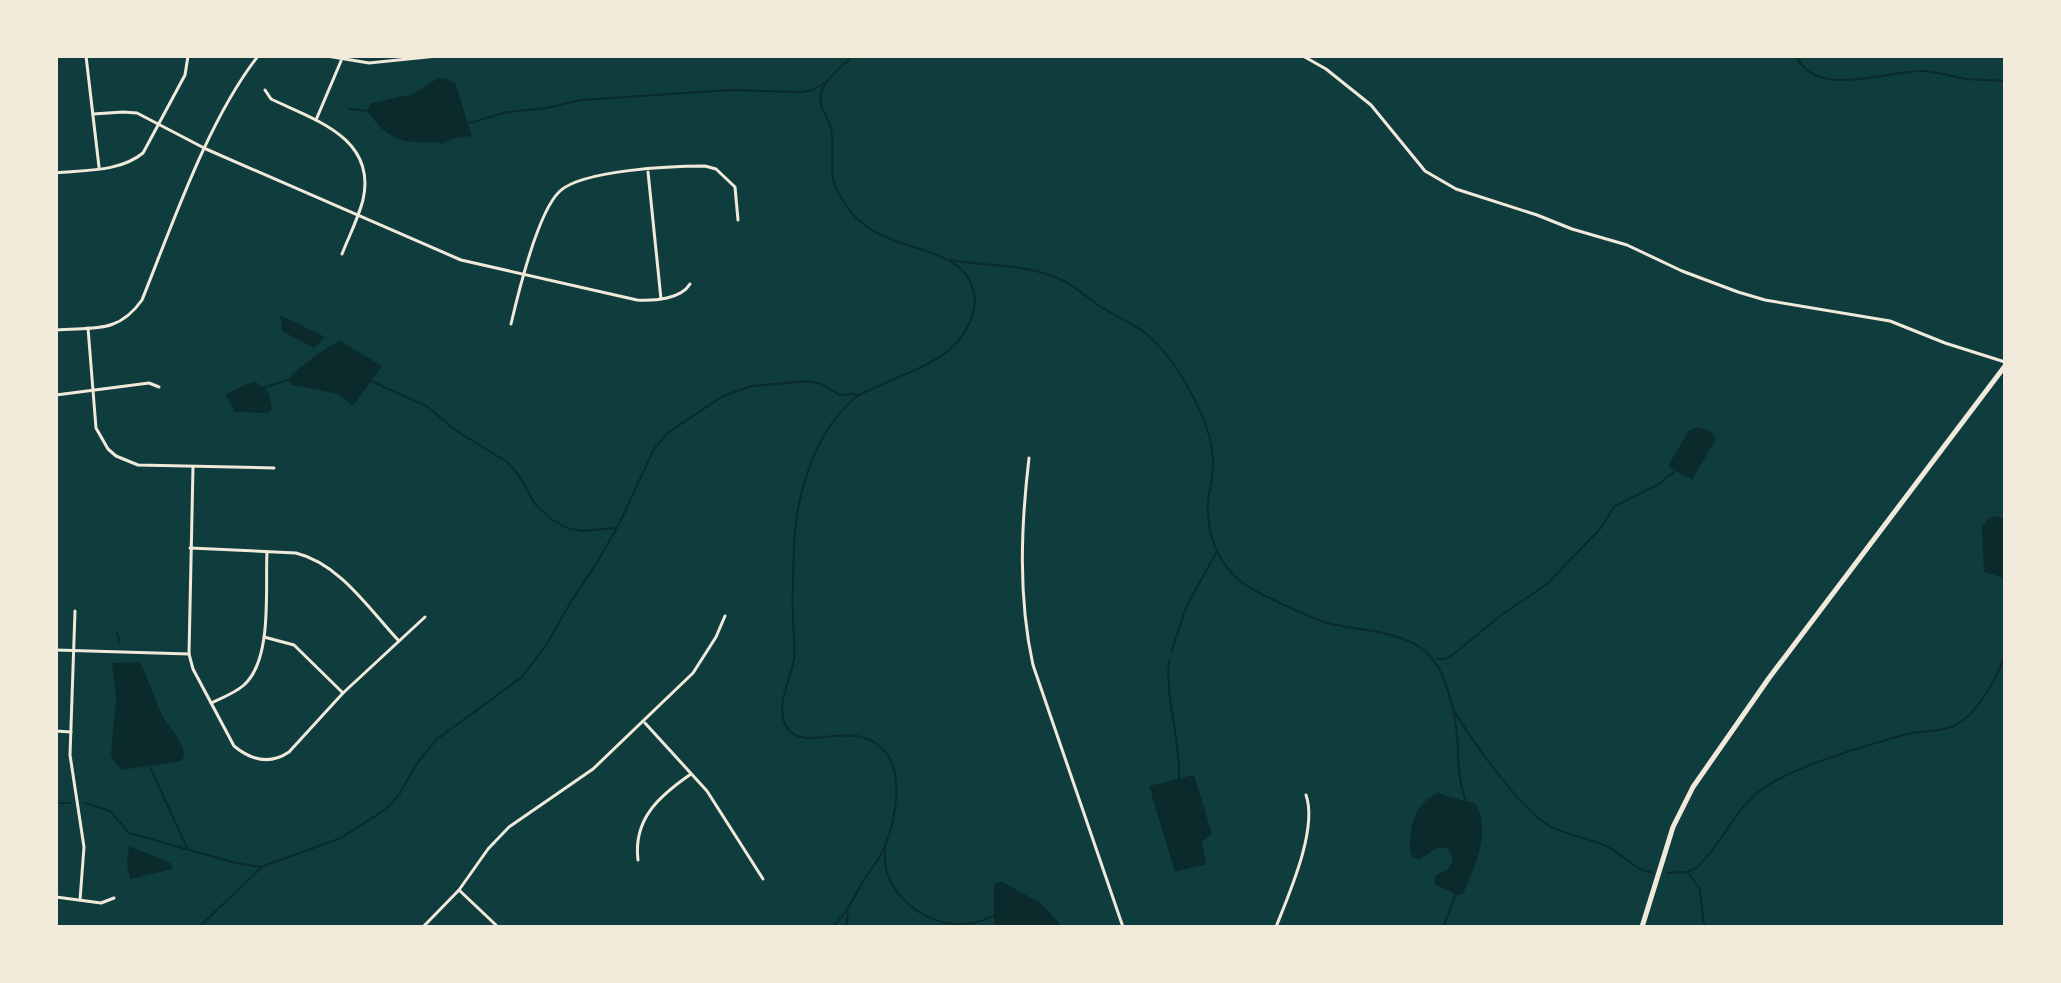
<svg xmlns="http://www.w3.org/2000/svg" width="2061" height="983" viewBox="0 0 2061 983" font-family="'Crimson Pro',serif">
  <style>
    .water { fill: #0a2a2b }
    .lines { fill: none; stroke-linecap: round; stroke-linejoin: round }
    .stream { stroke: #0a2a2b; stroke-width: 2 }
    .minor { stroke: #f1e9da; stroke-width: 3 }
    .trunk { stroke: #f1e9da; stroke-width: 5 }
  </style>
  <rect width="100%" height="100%" fill="#0f3d3e"/>
  <g class="water">
    <path d="M438 78 448 79 455 83 472 136 454 138 443 144C431 141 427 143 416 142 392 141 381 130 367 111L371 103 413 94Z"/>
    <polygon points="280,315 325,337 314,348 282,331"/>
    <path d="M340 341 382 366 353 406 338 394 291 385 288 380C292 372 331 343 340 341Z"/>
    <path d="M256 382 269 393 272 409 269 413 235 412 225 394C237 390 244 383 256 382Z"/>
    <polygon points="1699,427 1711,432 1716,439 1692,480 1668,466 1689,430"/>
    <polygon points="1995,516 2005,519 2005,578 1984,572 1982,527 1990,517"/>
    <path d="M140 662C149 680 154 699 163 717 170 730 185 741 184 757L181 761 121 770 111 756 116 697 112 663Z"/>
    <polygon points="1194,775 1212,834 1202,842 1206,864 1175,872 1149,786"/>
    <path d="M1437 793 1476 804C1491 834 1475 866 1463 894L1458 895 1434 884 1436 875 1448 869 1453 859 1447 848 1438 847 1419 860 1412 856 1410 852C1410 826 1412 807 1437 793Z"/>
    <polygon points="129,846 170,863 173,869 130,879 127,864"/>
    <polygon points="1001,881 1040,903 1063,927 994,927 994,883"/>
  </g>
  <g class="lines">
    <g class="stream">
      <path d="M1796 56C1817 100 1886 70 1924 71 1939 72 1953 77 1967 79 1980 80 1993 80 2005 81"/>
      <polyline points="350,109 368,111"/>
      <polyline points="470,123 507,112 546,108 581,100 730,90 801,92 812,90 826,82"/>
      <path d="M951 260C983 266 1016 264 1047 274 1067 280 1081 292 1098 305 1113 315 1130 322 1145 333 1176 358 1210 418 1213 458 1214 472 1210 487 1208 500 1206 531 1216 561 1240 581 1252 591 1312 619 1328 623 1369 634 1422 628 1442 675 1450 694 1455 714 1457 734 1459 758 1457 775 1465 799"/>
      <polyline points="371,381 428,407 455,430 507,462 518,474 535,504 551,519 567,528 582,531 614,528"/>
      <polyline points="263,388 288,380"/>
      <polyline points="117,633 120,642"/>
      <polyline points="1171,653 1187,605 1216,553"/>
      <polyline points="1436,659 1445,659 1455,653 1500,616 1547,584 1600,529 1615,506 1659,484 1676,470"/>
      <path d="M1169 660C1165 701 1181 739 1179 780"/>
      <path d="M1455 712C1471 740 1521 809 1548 825 1566 836 1588 837 1606 846 1623 854 1634 870 1653 873"/>
      <polyline points="150,767 187,848"/>
      <polyline points="56,803 70,803"/>
      <polyline points="85,803 110,811 129,833 236,863 261,867 341,838 386,809 399,795 415,766 436,740 522,677 546,645 572,600 599,559 619,524 654,449 669,432 723,396 752,386 809,381 821,384 840,395 857,394"/>
      <path d="M885 847C885 857 884 868 889 878 906 917 957 937 994 915"/>
      <path d="M1667 873 1687 872 1696 868C1724 843 1735 805 1768 785 1802 764 1868 745 1907 734 1922 731 1942 732 1956 725 1978 713 1996 679 2005 656"/>
      <polyline points="1688,873 1700,889 1704,927"/>
      <polyline points="199,927 261,868"/>
      <path d="M832 927C848 912 852 901 862 883 867 874 874 866 879 858 894 833 905 778 887 754 855 712 801 759 785 724 776 704 791 679 794 659 796 645 793 631 793 617 792 595 793 572 794 550 795 499 812 438 851 401 858 394 867 391 877 387 911 370 952 361 969 324 974 313 977 300 973 289 958 238 876 258 844 202 840 195 835 188 833 180 831 167 833 151 832 138 832 126 828 120 823 110 812 86 838 72 852 56"/>
      <polyline points="846,927 848,912"/>
      <polyline points="1443,927 1456,894"/>
    </g>
    <g class="minor">
      <polyline points="86,56 99,167"/>
      <polyline points="327,56 369,63 437,56"/>
      <polyline points="1303,56 1326,69 1371,105 1425,171 1456,189 1537,215 1572,229 1627,245 1682,271 1738,292 1765,300 1890,321 1945,343 2005,362"/>
      <path d="M265 90 271 99C315 120 377 138 363 200 358 219 349 236 342 254"/>
      <path d="M93 114 123 112 137 113 206 149 461 260 637 300C655 301 681 299 690 284"/>
      <polyline points="316,120 341,61"/>
      <polyline points="648,172 661,299"/>
      <path d="M56 173C85 170 120 172 143 153L185 75 188 56"/>
      <path d="M511 324C518 294 538 211 560 191 583 170 672 166 705 166L716 169 735 187 738 220"/>
      <polyline points="88,328 96,428 108,449 116,456 138,465 274,468"/>
      <path d="M56 330C94 327 118 334 142 300 173 223 208 120 258 56"/>
      <polyline points="56,395 149,383 159,387"/>
      <path d="M1029 458C1021 526 1018 597 1033 665L1123 927"/>
      <path d="M193 467 189 654 193 669 234 746C251 760 270 765 289 752L343 693 425 617"/>
      <path d="M190 548 296 553C340 564 369 609 399 641"/>
      <polyline points="75,611 70,755 84,847 80,900"/>
      <polyline points="264,637 294,645 343,693"/>
      <polyline points="56,650 189,654"/>
      <path d="M211 703C222 698 235 693 244 685 273 659 265 588 267 552"/>
      <polyline points="645,723 707,791 763,879"/>
      <polyline points="56,731 71,732"/>
      <path d="M638 860C633 819 659 796 691 774"/>
      <polyline points="459,890 498,927"/>
      <polyline points="56,897 101,903 114,898"/>
      <polyline points="423,927 459,890 488,849 509,827 593,769 693,673 716,637 725,616"/>
      <path d="M1276 927C1289 894 1318 829 1306 795"/>
    </g>
    <polyline class="trunk" points="1642,927 1673,827 1693,787 1769,678 2005,366"/>
  </g>
  <rect width="2061" height="983" fill="none" stroke="#f1e9da" stroke-width="116"/>
</svg>
